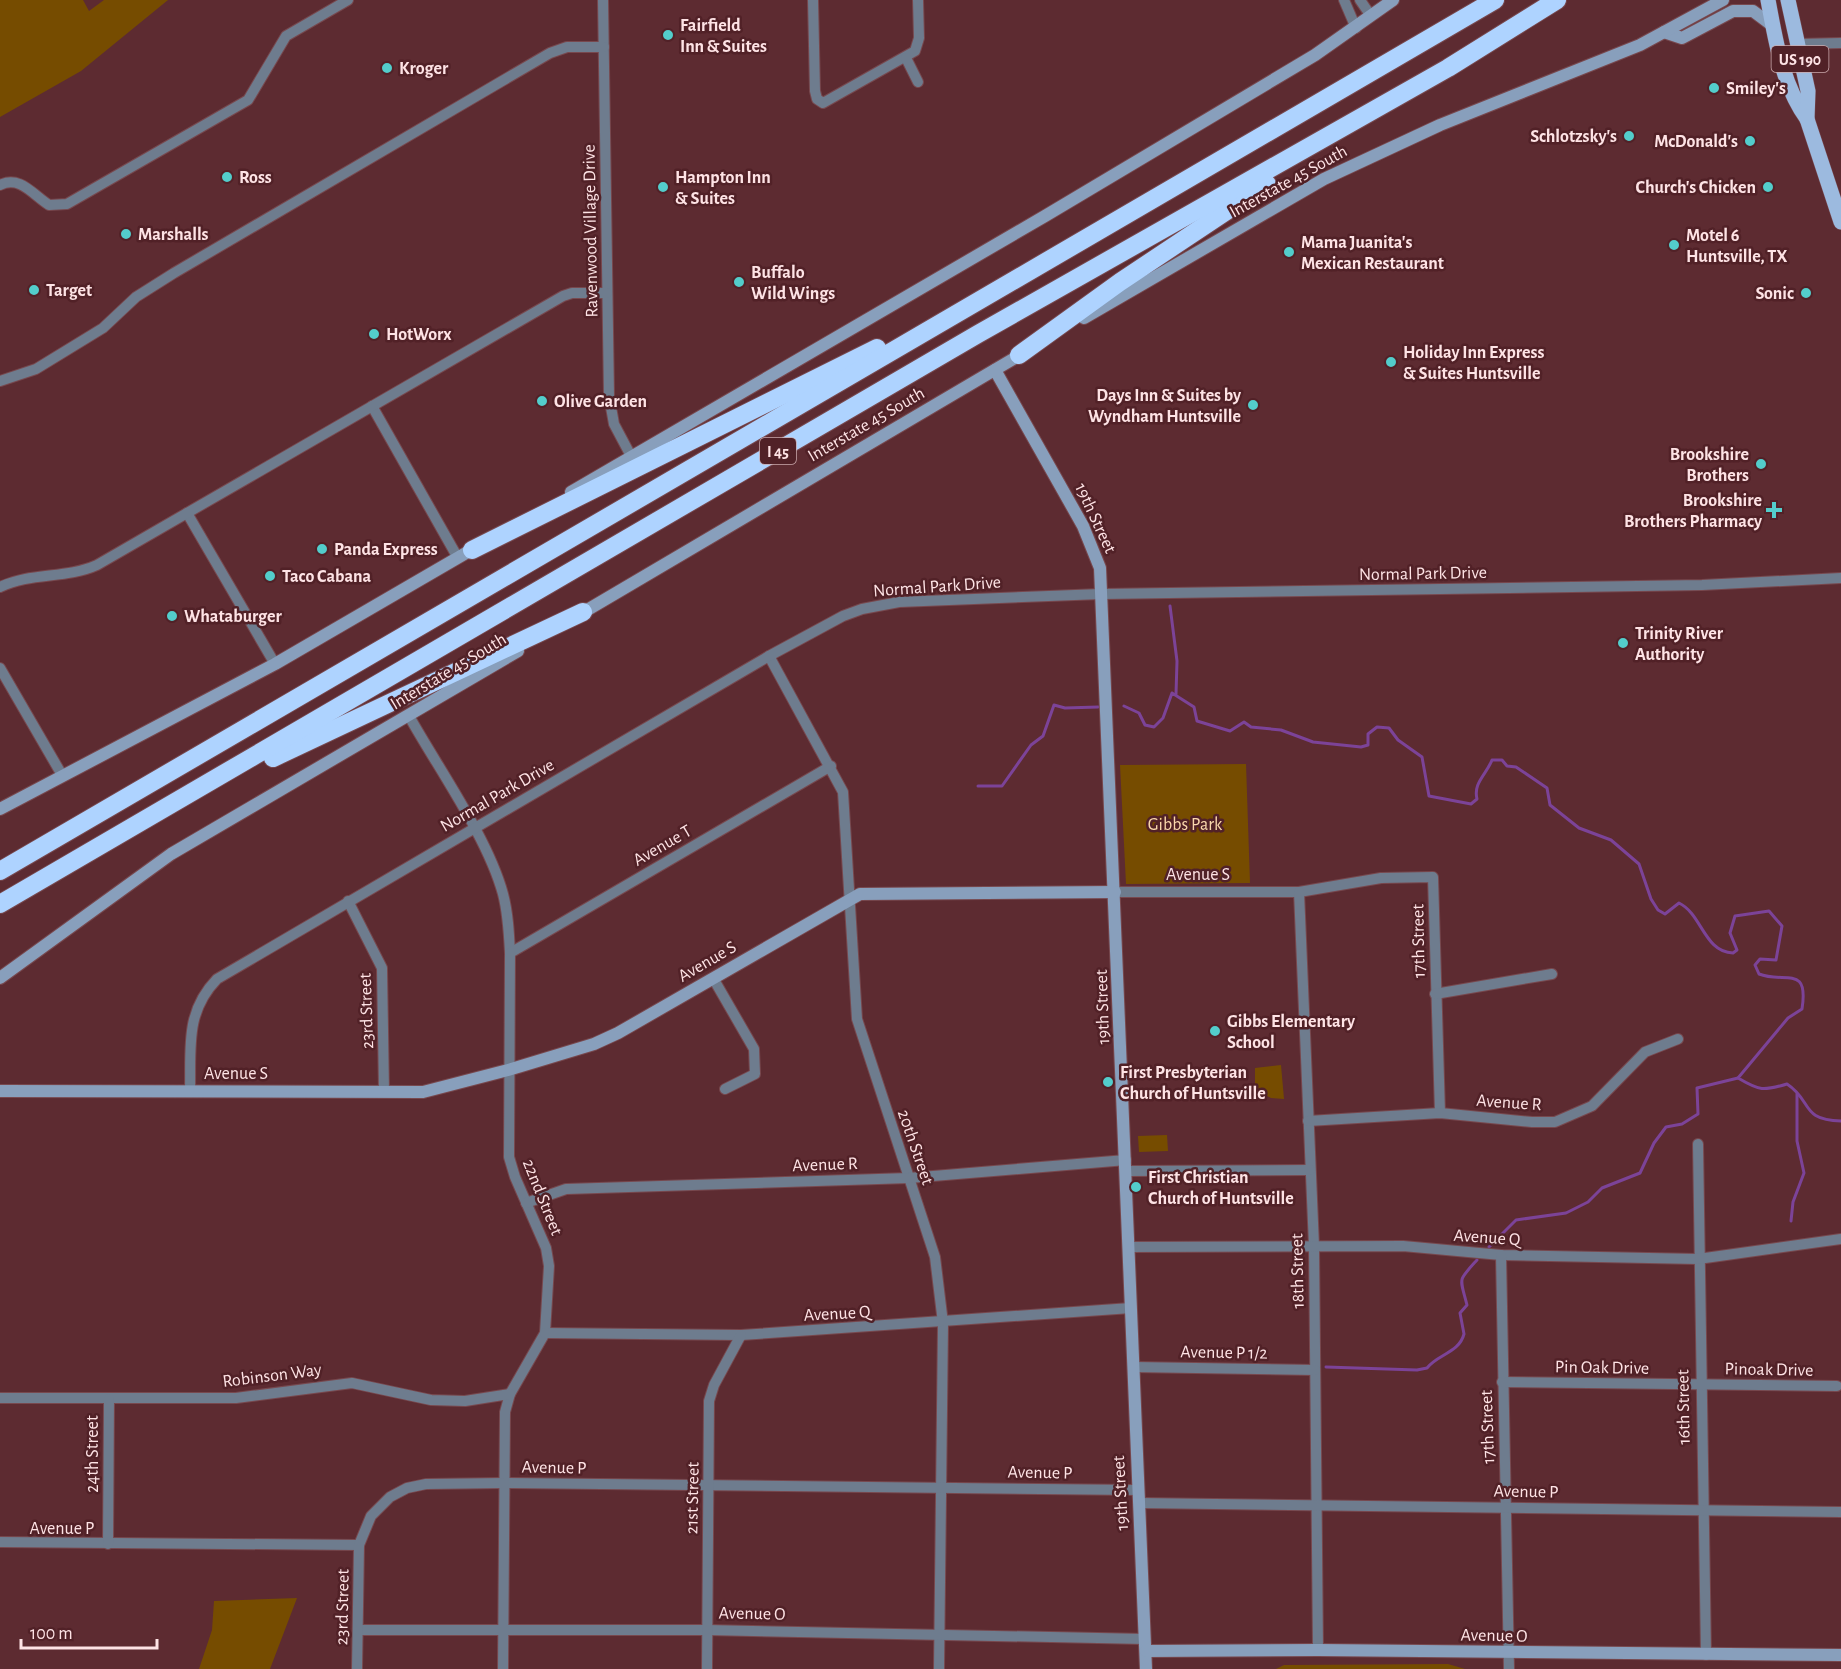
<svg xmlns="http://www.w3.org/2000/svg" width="1841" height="1669" viewBox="0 0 1841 1669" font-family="'Alegreya Sans',sans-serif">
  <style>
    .green { fill: #764c00 }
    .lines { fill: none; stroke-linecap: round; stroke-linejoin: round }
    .stream { stroke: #7c4398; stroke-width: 3 }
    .street-casing { stroke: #77484e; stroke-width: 12 }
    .secondary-casing { stroke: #77484e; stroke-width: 14 }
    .primary-casing { stroke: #77484e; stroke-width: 16 }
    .highway-casing { stroke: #77484e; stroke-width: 20 }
    .street { stroke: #6e7c8e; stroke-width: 10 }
    .secondary { stroke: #889fbc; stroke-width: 12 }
    .primary { stroke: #9cbadf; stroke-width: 15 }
    .highway { stroke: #aed3ff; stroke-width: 18 }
    .poi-dot { fill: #53cdcb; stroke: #512127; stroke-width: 2 }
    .labels { text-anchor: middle; stroke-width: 5; stroke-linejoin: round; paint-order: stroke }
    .shield { fill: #512127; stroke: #caa9ac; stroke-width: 1.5 }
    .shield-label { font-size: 16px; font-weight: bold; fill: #fee3e5 }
    .poi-label { font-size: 18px; font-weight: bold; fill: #fee3e5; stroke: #512127; text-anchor: start }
    .street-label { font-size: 18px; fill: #fee3e5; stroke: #512127 }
    .park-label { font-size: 18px; fill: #fad8ac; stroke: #512127 }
  </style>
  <rect width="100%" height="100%" fill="#5d2b31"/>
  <g class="green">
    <polygon points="0,0 83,0 89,11 104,0 168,0 81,71 0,117"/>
    <polygon points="1246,764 1250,883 1126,884 1120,765"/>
    <polygon points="1281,1065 1284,1099 1271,1098 1255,1090 1255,1068"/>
    <polygon points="1167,1135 1168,1151 1139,1152 1138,1136"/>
    <polygon points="297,1598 270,1669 199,1669 212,1630 214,1601"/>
    <polygon points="1448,1664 1465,1669 1276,1669 1284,1665"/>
  </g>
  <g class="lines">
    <g class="stream">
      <polyline points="1170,606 1177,661 1176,694"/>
      <path d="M1124 706 1139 713 1145 725 1154 727 1163 718 1172 693 1194 707 1197 721 1230 731 1244 722 1251 727 1281 730 1313 742 1361 747 1368 745V734L1377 727 1389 728 1398 740 1422 757 1429 796 1471 804 1477 799C1473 783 1486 775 1492 760H1502L1507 766 1516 767 1547 788 1550 805 1579 828 1611 840 1639 864 1651 899 1658 910 1665 914 1679 903C1702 914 1704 952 1733 953L1737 950 1730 933 1735 916 1769 911 1782 926 1776 960 1760 959 1755 965 1759 974C1785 984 1809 964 1802 1009L1788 1018 1738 1078C1760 1091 1763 1091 1787 1084 1813 1101 1800 1120 1841 1121"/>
      <polyline points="978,786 1002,786 1031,745 1043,736 1054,705 1065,708 1098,707"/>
      <polyline points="1791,1221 1793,1202 1804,1173 1797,1141 1797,1094"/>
      <polyline points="1489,1247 1516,1220 1566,1213 1588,1202 1602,1188 1640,1173 1654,1143 1666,1127 1682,1124 1698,1114 1697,1088 1738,1078"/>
      <path d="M1326 1367 1417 1370 1427 1368C1438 1354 1459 1353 1464 1334L1460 1313 1467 1305C1460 1277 1457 1282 1477 1260"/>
    </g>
    <g class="street-casing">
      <g id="street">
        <polyline points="603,0 609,396 614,424 631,456"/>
        <polyline points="813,0 815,91 817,99 823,103 915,51 919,38 918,0"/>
        <polyline points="1344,0 1356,28"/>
        <polyline points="1360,0 1371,16"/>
        <polyline points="1797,44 1841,43"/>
        <polyline points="906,58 918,82"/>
        <path d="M0 185C20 175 33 195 49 205L67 204 248 100 286 36 348 0"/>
        <polyline points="0,381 36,369 103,328 136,297 174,273 550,53 567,47 604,47"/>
        <polyline points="372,406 458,558"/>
        <polyline points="187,513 275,664"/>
        <path d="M0 587C31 572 66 579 97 565L563 296 572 293H607"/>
        <polyline points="769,656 843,792 857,1019 935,1257 943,1323 939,1669"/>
        <polyline points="0,668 62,775"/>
        <path d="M409 716C438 768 488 838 503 894 508 913 509 933 510 953L509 1157 515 1177 546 1248 549 1266 545 1333 510 1394 505 1412 503 1669"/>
        <polyline points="1115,892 1299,892 1381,878 1433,877 1440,1113"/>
        <polyline points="1299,892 1314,1246 1318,1650"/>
        <polyline points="348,901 382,968 384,1092"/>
        <polyline points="510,953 831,766"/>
        <polyline points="713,978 754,1049 755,1074 725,1089"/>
        <polyline points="1435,994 1552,974"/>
        <path d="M190 1091C191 1047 185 1012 217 979L769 656 843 616 862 609 899 602 1101 594 1702 585 1841 578"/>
        <polyline points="1308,1121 1440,1113 1532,1122 1555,1122 1592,1106 1645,1052 1678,1039"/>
        <polyline points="1698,1144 1706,1655"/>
        <polyline points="1126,1171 1310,1170"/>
        <polyline points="526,1203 566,1189 909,1178 1126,1160"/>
        <polyline points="1128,1247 1403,1246 1501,1255 1698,1259 1841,1239"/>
        <polyline points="1501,1255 1509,1669"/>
        <polyline points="545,1333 741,1335 1131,1308"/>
        <polyline points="1133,1367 1315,1370"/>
        <polyline points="1502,1382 1837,1386"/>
        <polyline points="0,1398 236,1398 352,1383 431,1400 465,1401 510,1394"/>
        <polyline points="1139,1503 1841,1512"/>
        <polyline points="0,1542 359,1545"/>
        <polyline points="108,1544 109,1399"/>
        <polyline points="358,1630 707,1630 1145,1639"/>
        <polyline points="357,1669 359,1545 371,1516 390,1497 407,1488 426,1484 504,1483 1138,1490"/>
        <polyline points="707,1669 709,1401 714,1385 741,1335"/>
      </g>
    </g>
    <g class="secondary-casing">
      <g id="secondary">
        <polyline points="1664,32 1682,38 1733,11 1753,11 1773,26"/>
        <polyline points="1084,318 1324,179 1440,125 1640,45 1723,0"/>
        <polyline points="995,370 1083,526 1100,568 1146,1669"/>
        <polyline points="571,492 1045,216 1315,55 1393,0"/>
        <polyline points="577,616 1025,352"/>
        <polyline points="0,809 275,664 478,546"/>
        <polyline points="0,978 171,854 518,651"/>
        <polyline points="0,1091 423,1092 508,1070 594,1044 618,1033 860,894 1115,892"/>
        <polyline points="1146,1651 1318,1650 1841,1655"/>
      </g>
    </g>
    <g class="primary-casing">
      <g id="primary">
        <path d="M1768 0C1776 42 1782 84 1807 119"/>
        <polyline points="1788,0 1808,91 1807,119 1841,222"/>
      </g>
    </g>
    <g class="highway-casing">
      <g id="highway">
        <polyline points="1019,355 1120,282 1267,184"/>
        <polyline points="472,550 877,348"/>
        <polyline points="273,758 583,612"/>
        <polyline points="0,871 1495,0"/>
        <polyline points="0,904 978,334 1448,68 1557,0"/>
      </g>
    </g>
    <use href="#street" class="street"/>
    <use href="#secondary" class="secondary"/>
    <use href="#primary" class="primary"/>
    <use href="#highway" class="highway"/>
  </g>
  <g class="poi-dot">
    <circle cx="668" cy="35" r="6"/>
    <circle cx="387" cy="68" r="6"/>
    <circle cx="1714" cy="88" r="6"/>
    <circle cx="1629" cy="136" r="6"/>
    <circle cx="1750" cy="141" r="6"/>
    <circle cx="227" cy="177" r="6"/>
    <circle cx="663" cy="187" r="6"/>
    <circle cx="1768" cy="187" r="6"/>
    <circle cx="126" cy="234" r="6"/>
    <circle cx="1674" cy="245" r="6"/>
    <circle cx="1289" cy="252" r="6"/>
    <circle cx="739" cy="282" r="6"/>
    <circle cx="34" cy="290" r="6"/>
    <circle cx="1806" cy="293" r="6"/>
    <circle cx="374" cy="334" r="6"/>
    <circle cx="1391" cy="362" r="6"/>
    <circle cx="542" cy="401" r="6"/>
    <circle cx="1253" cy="405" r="6"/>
    <circle cx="1761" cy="464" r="6"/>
    <path d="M1771 501h6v6h6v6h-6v6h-6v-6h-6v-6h6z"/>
    <circle cx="322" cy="549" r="6"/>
    <circle cx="270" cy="576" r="6"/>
    <circle cx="172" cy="616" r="6"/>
    <circle cx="1623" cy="643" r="6"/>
    <circle cx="1215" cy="1031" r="6"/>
    <circle cx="1108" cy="1082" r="6"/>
    <circle cx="1136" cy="1187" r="6"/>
  </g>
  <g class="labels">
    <g class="shield">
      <rect x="1771.5" y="46" width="57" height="26" rx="4.5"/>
      <rect x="760" y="438" width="36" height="26" rx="4.5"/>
    </g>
    <g class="shield-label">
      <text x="1800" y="65">US 190</text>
      <text x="778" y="457">I 45</text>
    </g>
    <g class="poi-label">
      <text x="680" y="31">Fairfield<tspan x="680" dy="21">Inn &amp; Suites</tspan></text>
      <text x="399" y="74">Kroger</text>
      <text x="1726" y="94">Smiley's</text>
      <text x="1617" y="142" text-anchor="end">Schlotzsky's</text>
      <text x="1738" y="147" text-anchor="end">McDonald's</text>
      <text x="239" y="183">Ross</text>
      <text x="675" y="183">Hampton Inn<tspan x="675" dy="21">&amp; Suites</tspan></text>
      <text x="1756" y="193" text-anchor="end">Church's Chicken</text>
      <text x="138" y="240">Marshalls</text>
      <text x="1686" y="241">Motel 6<tspan x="1686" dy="21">Huntsville, TX</tspan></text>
      <text x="1301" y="248">Mama Juanita's<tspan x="1301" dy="21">Mexican Restaurant</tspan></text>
      <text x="751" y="278">Buffalo<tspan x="751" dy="21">Wild Wings</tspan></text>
      <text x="46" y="296">Target</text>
      <text x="1794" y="299" text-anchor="end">Sonic</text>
      <text x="386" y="340">HotWorx</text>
      <text x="1403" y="358">Holiday Inn Express<tspan x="1403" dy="21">&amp; Suites Huntsville</tspan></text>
      <text x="1241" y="401" text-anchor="end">Days Inn &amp; Suites by<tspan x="1241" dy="21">Wyndham Huntsville</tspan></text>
      <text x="554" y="407">Olive Garden</text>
      <text x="1749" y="460" text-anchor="end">Brookshire<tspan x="1749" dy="21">Brothers</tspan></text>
      <text x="1762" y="506" text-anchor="end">Brookshire<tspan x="1762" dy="21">Brothers Pharmacy</tspan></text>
      <text x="334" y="555">Panda Express</text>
      <text x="282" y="582">Taco Cabana</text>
      <text x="184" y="622">Whataburger</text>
      <text x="1635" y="639">Trinity River<tspan x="1635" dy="21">Authority</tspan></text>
      <text x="1227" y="1027">Gibbs Elementary<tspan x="1227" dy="21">School</tspan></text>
      <text x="1120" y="1078">First Presbyterian<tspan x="1120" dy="21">Church of Huntsville</tspan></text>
      <text x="1148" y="1183">First Christian<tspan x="1148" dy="21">Church of Huntsville</tspan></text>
    </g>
    <g class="street-label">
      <text transform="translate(1288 181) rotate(-29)" y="6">Interstate 45 South</text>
      <text transform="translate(590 231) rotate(-91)" y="6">Ravenwood Village Drive</text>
      <text transform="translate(866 424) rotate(-30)" y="6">Interstate 45 South</text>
      <text transform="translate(1096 518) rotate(65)" y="6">19th Street</text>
      <text transform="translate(1423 573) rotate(-1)" y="6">Normal Park Drive</text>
      <text transform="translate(937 586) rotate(-4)" y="6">Normal Park Drive</text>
      <text transform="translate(448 671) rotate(-31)" y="6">Interstate 45 South</text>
      <text transform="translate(497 795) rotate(-30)" y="6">Normal Park Drive</text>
      <text transform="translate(662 845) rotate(-30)" y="6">Avenue T</text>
      <text x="1198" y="880">Avenue S</text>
      <text transform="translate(1418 941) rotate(-91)" y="6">17th Street</text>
      <text transform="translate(707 961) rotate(-30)" y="6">Avenue S</text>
      <text transform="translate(1102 1007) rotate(-92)" y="6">19th Street</text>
      <text transform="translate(366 1011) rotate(-92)" y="6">23rd Street</text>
      <text x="236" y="1079">Avenue S</text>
      <text transform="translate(1509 1102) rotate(4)" y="6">Avenue R</text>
      <text transform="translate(916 1147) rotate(71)" y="6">20th Street</text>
      <text transform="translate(825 1164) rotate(-2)" y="6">Avenue R</text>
      <text transform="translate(543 1197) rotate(68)" y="6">22nd Street</text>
      <text transform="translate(1487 1237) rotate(4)" y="6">Avenue Q</text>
      <text transform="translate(1297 1271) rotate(-91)" y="6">18th Street</text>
      <text transform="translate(837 1313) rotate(-3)" y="6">Avenue Q</text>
      <text transform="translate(1224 1352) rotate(1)" y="6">Avenue P 1/2</text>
      <text transform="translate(1602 1367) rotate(1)" y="6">Pin Oak Drive</text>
      <text transform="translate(1769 1369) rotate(1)" y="6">Pinoak Drive</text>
      <text transform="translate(272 1375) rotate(-7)" y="6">Robinson Way</text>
      <text transform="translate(1683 1407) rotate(-91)" y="6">16th Street</text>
      <text transform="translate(1487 1427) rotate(-92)" y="6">17th Street</text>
      <text transform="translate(92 1454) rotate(-90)" y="6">24th Street</text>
      <text transform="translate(554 1467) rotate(1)" y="6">Avenue P</text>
      <text transform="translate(1040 1472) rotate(1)" y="6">Avenue P</text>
      <text transform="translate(1526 1491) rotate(1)" y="6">Avenue P</text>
      <text transform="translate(1120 1493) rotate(-93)" y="6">19th Street</text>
      <text transform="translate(692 1498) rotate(-89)" y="6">21st Street</text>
      <text x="62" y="1534">Avenue P</text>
      <text transform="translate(342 1607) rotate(-89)" y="6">23rd Street</text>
      <text transform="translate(752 1613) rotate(1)" y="6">Avenue O</text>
      <text transform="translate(1494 1635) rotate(1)" y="6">Avenue O</text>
    </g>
    <g class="park-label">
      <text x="1185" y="830">Gibbs Park</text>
    </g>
  </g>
  <path d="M21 1639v9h136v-9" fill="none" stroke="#fee3e5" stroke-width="3"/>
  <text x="30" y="1639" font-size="18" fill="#fee3e5" stroke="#512127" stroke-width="4.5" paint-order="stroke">100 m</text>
</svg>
